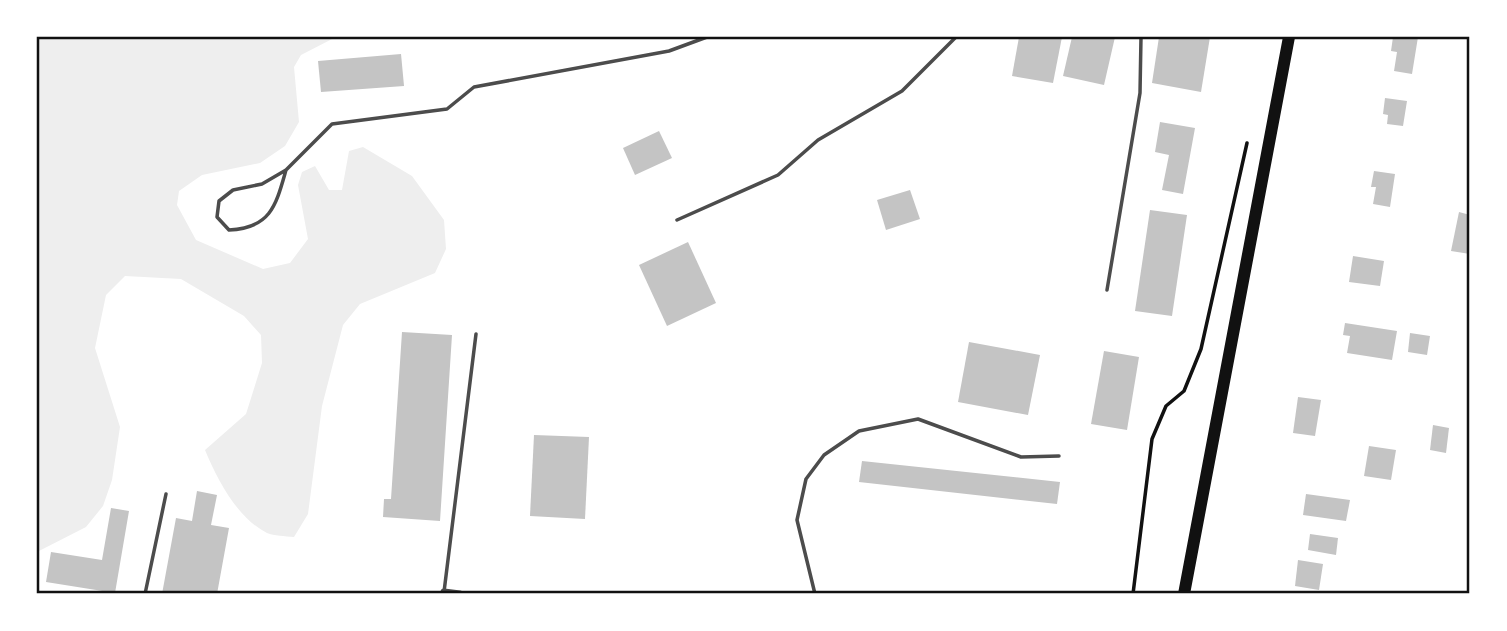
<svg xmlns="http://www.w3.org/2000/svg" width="1507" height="631" viewBox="0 0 1507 631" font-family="'Golos Text',sans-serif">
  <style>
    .green { fill: #eee }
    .building { fill: #c4c4c4 }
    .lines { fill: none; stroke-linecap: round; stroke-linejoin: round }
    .path { stroke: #111; stroke-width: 3.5 }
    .service { stroke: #4c4c4c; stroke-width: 3.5 }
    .minor { stroke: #4c4c4c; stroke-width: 7 }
    .trunk { stroke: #111; stroke-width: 12 }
    .neatline { fill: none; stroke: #111; stroke-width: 2.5 }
  </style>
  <rect width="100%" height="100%" fill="#fff"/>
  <path class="green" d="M37 37H336L301 55 294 67 299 122 285 146 260 163 202 175 179 191 177 205 196 240 263 269 290 263 308 239 298 185 302 172 315 166 329 190H342L349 151 363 147 412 176 444 220 446 249 435 273 360 304 343 325 322 406 308 514 294 537C285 536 274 536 267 533 237 518 217 479 205 450L246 414 262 363 261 335 244 316 181 279 125 276 106 295 95 348 120 427 112 480 103 506 86 527 37 552Z"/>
  <g class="building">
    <polygon points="1019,37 1062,37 1053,83 1012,76"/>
    <polygon points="1072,37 1115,37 1104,85 1063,76"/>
    <polygon points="1159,37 1210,37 1201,92 1152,83"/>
    <polygon points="1393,37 1418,37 1412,74 1394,71 1397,52 1391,51"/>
    <polygon points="401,54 404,86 321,92 318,61"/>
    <polygon points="1385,98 1407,101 1403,126 1387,124 1388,115 1383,114"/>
    <polygon points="1160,122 1195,128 1183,194 1162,190 1169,155 1155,152"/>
    <polygon points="659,131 672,158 635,175 623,148"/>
    <polygon points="1374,171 1395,174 1390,207 1373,204 1376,187 1371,187"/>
    <polygon points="910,190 920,219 886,230 877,200"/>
    <polygon points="1150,210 1187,215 1172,316 1135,311"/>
    <polygon points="1459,212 1470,215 1470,254 1451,251"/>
    <polygon points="688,242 716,303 667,326 639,265"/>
    <polygon points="1353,256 1384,261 1380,286 1349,282"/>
    <polygon points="1345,323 1397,331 1392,360 1347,353 1350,336 1343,335"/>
    <polygon points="402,332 452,335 440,521 383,517 384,499 391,499"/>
    <polygon points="1410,333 1430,336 1427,355 1408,352"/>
    <polygon points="969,342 1040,355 1028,415 958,402"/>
    <polygon points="1104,351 1139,357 1127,430 1091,424"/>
    <polygon points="1298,397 1321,400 1315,436 1293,433"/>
    <polygon points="1433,425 1449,428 1446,453 1430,450"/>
    <polygon points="534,435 589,437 585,519 530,516"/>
    <polygon points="1369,446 1396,450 1391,480 1364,476"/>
    <polygon points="862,461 1060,482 1057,504 859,482"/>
    <polygon points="197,491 217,495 211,525 229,528 217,594 162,594 176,518 192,521"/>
    <polygon points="1306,494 1350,500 1346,521 1303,515"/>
    <polygon points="111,508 129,511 115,593 46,582 51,552 102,560"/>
    <polygon points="1310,534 1338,538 1336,555 1308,550"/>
    <polygon points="1298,560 1323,564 1319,590 1295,586"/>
  </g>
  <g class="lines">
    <polyline class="path" points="1133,594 1152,439 1166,406 1184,391 1201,349 1247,143"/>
    <g class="service">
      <path d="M286 170C276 205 271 228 229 230L217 217 219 201 233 190 262 184 286 170 332 124 447 109 474 87 669 51 707 37"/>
      <polyline points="677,220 778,175 818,140 902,91 956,37"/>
      <polyline points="1107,290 1140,93 1141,37"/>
      <polyline points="444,592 476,334"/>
      <polyline points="145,594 166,494"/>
      <polyline points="815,594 797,520 806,479 824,455 859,431 918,419 1021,457 1059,456"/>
    </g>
    <polyline class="minor" points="444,592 460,594"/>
    <polyline class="trunk" points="1184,594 1289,37"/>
  </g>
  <rect width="1507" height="631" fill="none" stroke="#ffffff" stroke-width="77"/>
  <rect x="38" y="38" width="1430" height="554" class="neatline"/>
</svg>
